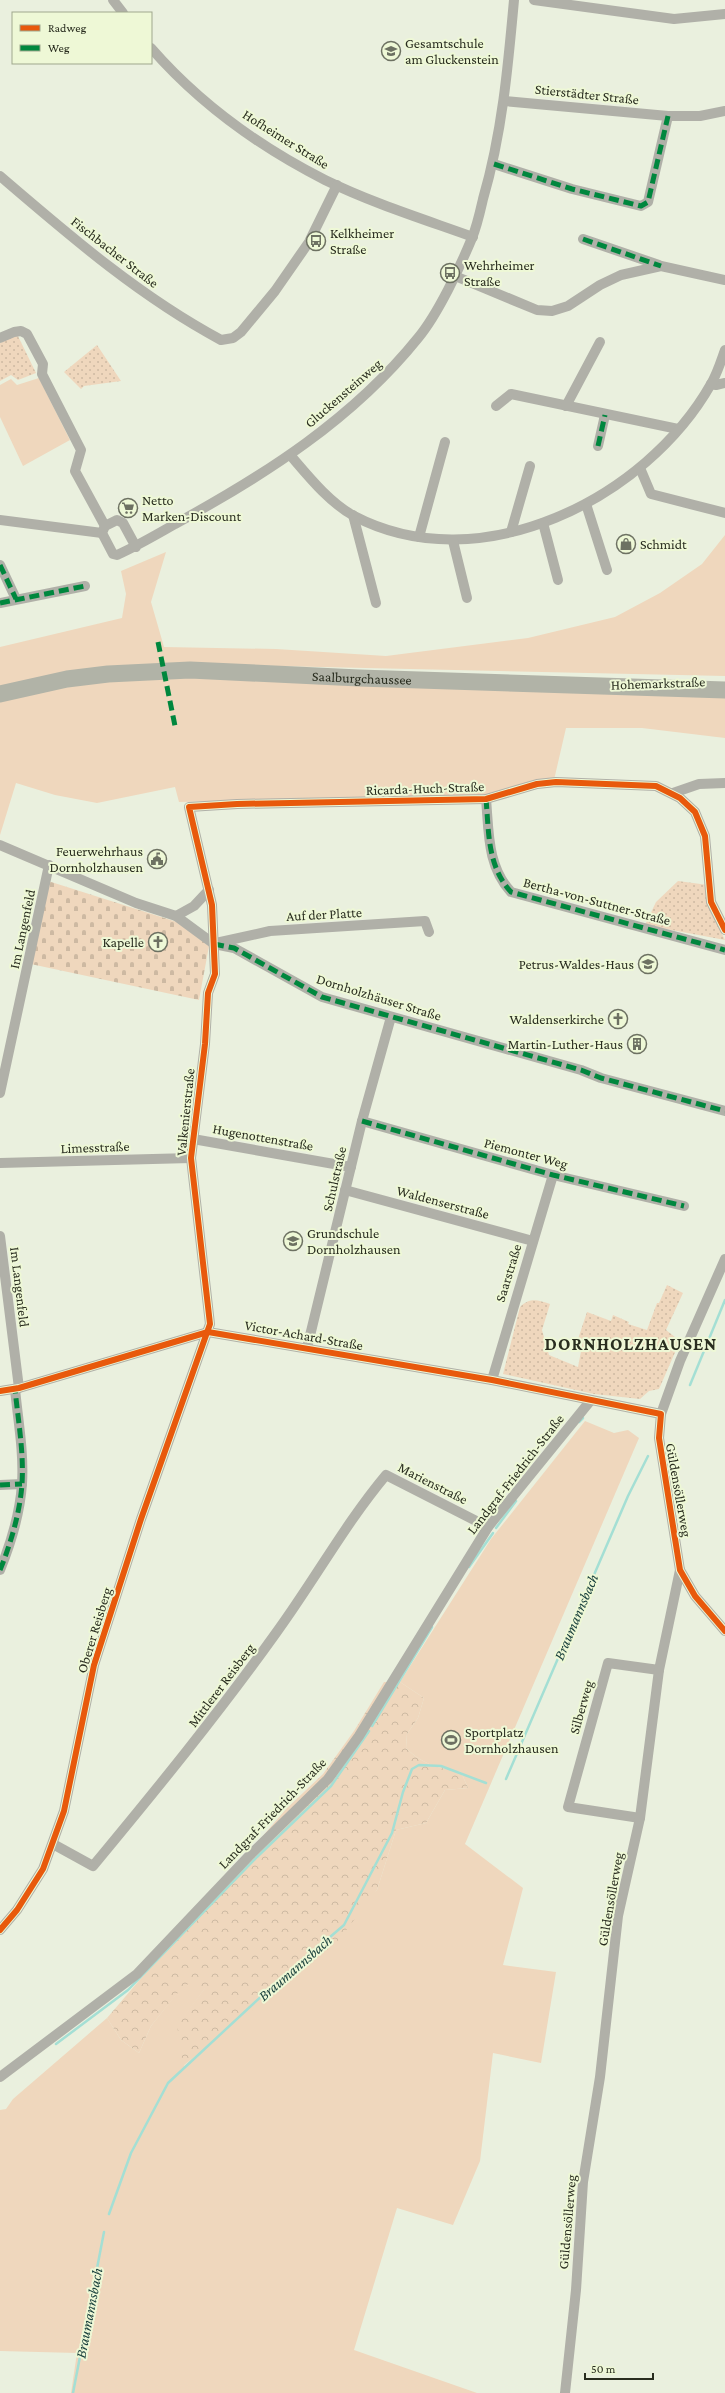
<svg xmlns="http://www.w3.org/2000/svg" width="725" height="2393" viewBox="0 0 725 2393" font-family="'Crimson Pro',serif">
  <style>
    .green { fill: #efd7bd }
    .forest { fill: url(#forest-crowns) }
    .cemetery { fill: url(#cemetery-stones) }
    .park { fill: url(#park-dots) }
    .lines { fill: none; stroke-linecap: round; stroke-linejoin: round }
    .stream { stroke: #a4dfd4; stroke-width: 2.5 }
    .minor { stroke: #b0b0a8; stroke-width: 10 }
    .primary { stroke: #b1b3a7; stroke-width: 17 }
    .quiet { stroke: #00873e; stroke-width: 5; stroke-dasharray: 10 5; stroke-linecap: butt }
    .cycleway-casing { stroke: #eef8d6; stroke-width: 8 }
    .cycleway { stroke: #e8590c; stroke-width: 6 }
    .labels { text-anchor: middle; stroke-width: 4; stroke-linejoin: round; paint-order: stroke }
    .poi-label { font-size: 14px; fill: #292d1f; stroke: #eef8d6; text-anchor: start }
    .street-label { font-size: 14px; fill: #292d1f; stroke: #eef8d6 }
    .water-label { font-size: 15px; font-style: italic; fill: #1a413d; stroke: #eef8d6 }
    .district-label { font-size: 18px; font-weight: bold; letter-spacing: 1px; fill: #292d1f; stroke: #eef8d6 }
  </style>
  <defs>
    <pattern id="forest-crowns" width="20" height="18" patternUnits="userSpaceOnUse"><rect width="20" height="18" fill="#efd7bd"/><path d="M2 6a3 3 0 1 1 6 0M12 15a3 3 0 1 1 6 0" fill="none" stroke="#cdb9a2"/></pattern>
    <pattern id="cemetery-stones" width="16" height="16" patternUnits="userSpaceOnUse"><rect width="16" height="16" fill="#efd7bd"/><path d="M2 7V4a2 2 0 0 1 4 0v3zM10 15v-3a2 2 0 0 1 4 0v3z" fill="#cdb9a2"/></pattern>
    <pattern id="park-dots" width="8" height="8" patternUnits="userSpaceOnUse"><rect width="8" height="8" fill="#efd7bd"/><path d="M2 2h.1M6 6h.1" fill="none" stroke="#cdb9a2" stroke-width="1.8" stroke-linecap="round"/></pattern>
  </defs>
  <rect width="100%" height="100%" fill="#eaf0de"/>
  <g class="green">
    <polygon points="39,378 70,440 23,466 0,417 0,385 11,379 17,385"/>
    <polygon points="725,535 725,676 190,664 0,688 0,647 122,618 126,594 121,571 166,552 151,602 164,647 276,649 386,656 528,638 615,617 660,593 702,564"/>
    <path d="M191 677 725 696V738L642 728H566L554 780 486 795 179 802 175 787 97 803 55 795 16 783 0 835V701C62 682 126 680 191 677Z"/>
    <path d="M585 1421 614 1433 628 1430 639 1438 465 1844 523 1888 503 1965 556 1972 541 2063 493 2053 480 2161 453 2225 397 2208 354 2350 477 2393H71L77 2353 0 2351V2110L6 2109 13 2099 107 2018 121 2040 139 2053 151 2026 185 1983 206 1987 178 2025 184 2066 377 1890 396 1830 426 1823 445 1790 468 1788 461 1772C439 1768 423 1765 406 1748L407 1734 418 1718 424 1698 400 1682 491 1539Z"/>
  </g>
  <path class="forest" d="M384 1682H400L424 1698 418 1718 407 1734 406 1748C423 1765 439 1768 461 1772L468 1788 445 1790 426 1823 396 1830 377 1890 337 1942 183 2066 177 2025 205 1988 185 1984 151 2026 139 2053 121 2040 107 2018 286 1809 323 1774 354 1731Z"/>
  <polygon class="cemetery" points="45,880 177,922 209,946 199,1000 26,963"/>
  <g class="park">
    <polygon points="17,334 36,373 18,380 11,375 0,381 0,343"/>
    <polygon points="97,345 121,381 84,386 81,389 64,372"/>
    <polygon points="678,881 708,885 708,906 725,940 645,925 656,902"/>
    <path d="M667 1285 683 1293 666 1330 680 1341 659 1389 649 1391 640 1399 594 1394 503 1374 520 1307C530 1297 538 1300 550 1304L542 1330 549 1355 578 1367 583 1341 578 1339 587 1312 611 1321 613 1315 629 1322 628 1324 647 1330 657 1303H659Z"/>
  </g>
  <g class="lines">
    <g class="stream">
      <polyline points="690,1385 725,1300"/>
      <polyline points="579,1422 583,1418"/>
      <polyline points="496,1528 516,1501"/>
      <polyline points="469,1567 493,1533"/>
      <polyline points="372,1726 432,1627"/>
      <polyline points="506,1779 628,1496 648,1456"/>
      <polyline points="56,2044 128,1990 257,1857 331,1786 369,1731"/>
      <polyline points="109,2214 131,2153 168,2083 266,1992 344,1925 392,1833 403,1792 412,1769 419,1765 441,1766 486,1783"/>
      <polyline points="73,2393 104,2232"/>
    </g>
    <g class="minor">
      <polyline points="113,0 123,13"/>
      <polyline points="534,0 674,19 725,14"/>
      <path d="M151 48C199 103 260 147 325 180 372 203 423 219 473 237"/>
      <polyline points="504,101 668,116 700,116 725,111"/>
      <polyline points="494,164 572,189 641,206 648,202 668,116"/>
      <path d="M0 176C70 236 139 296 221 340L233 338 241 332 275 291 309 242 337 185"/>
      <polyline points="583,239 659,265"/>
      <polyline points="455,276 537,310 552,311 568,306 600,285 621,275 661,266 725,280"/>
      <polyline points="0,338 14,332 21,331 27,334 43,364 42,374 81,450 75,471 105,526"/>
      <polyline points="711,384 716,385 725,383"/>
      <polyline points="496,406 511,394 678,429"/>
      <polyline points="566,406 600,342"/>
      <polyline points="598,446 605,415"/>
      <path d="M291 456C309 477 329 502 354 516 480 582 646 499 711 384 717 374 721 361 725 350"/>
      <polyline points="640,468 651,494 725,513"/>
      <polyline points="586,504 607,570"/>
      <polyline points="353,515 376,603"/>
      <polyline points="0,520 102,533"/>
      <polyline points="543,523 558,580"/>
      <polyline points="511,532 530,466"/>
      <polyline points="419,537 445,442"/>
      <polyline points="453,541 467,598"/>
      <path d="M136 547 123 523 117 520 105 526 102 533 113 554 117 555C137 546 156 535 175 524 265 475 353 419 418 338 438 314 460 267 472 238 477 226 480 212 483 199 502 134 508 67 514 0"/>
      <polyline points="0,565 16,599"/>
      <polyline points="0,603 85,586"/>
      <polyline points="673,793 699,784 725,783"/>
      <path d="M486 799C489 832 487 866 511 892L725 950"/>
      <polyline points="0,845 136,903 176,916 214,944 234,948 322,997 581,1070 601,1078 725,1111"/>
      <polyline points="176,916 194,906 209,890"/>
      <polyline points="216,943 270,931 425,921 429,932"/>
      <polyline points="0,1093 49,865"/>
      <polyline points="362,1121 553,1175 684,1206"/>
      <polyline points="193,1139 351,1167"/>
      <polyline points="0,1163 191,1158"/>
      <polyline points="345,1190 533,1241"/>
      <polyline points="0,1236 19,1388"/>
      <polyline points="307,1348 362,1121 391,1017"/>
      <polyline points="492,1380 553,1175"/>
      <polyline points="0,1391 19,1388 208,1332 492,1380 661,1414"/>
      <polyline points="0,1485 22,1484"/>
      <path d="M0 1570C11 1543 20 1512 22 1484 24 1452 18 1420 15 1389"/>
      <polyline points="680,1570 695,1596 725,1631"/>
      <polyline points="640,1818 568,1807 608,1663 659,1670"/>
      <path d="M53 1844 93 1866C156 1790 218 1714 276 1633 314 1581 345 1524 386 1475L488 1527"/>
      <polyline points="0,1930 17,1910 43,1869 64,1811 94,1665 141,1519 210,1324 191,1158 205,1044 208,993 215,974 212,905 189,807 237,804 486,799 537,784 556,782 656,786 680,798 695,812 705,836 711,902 725,930"/>
      <polyline points="0,2077 137,1974 249,1856 328,1779 359,1736 488,1527 591,1400"/>
      <polyline points="565,2393 576,2290 583,2182 600,2077 618,1916 640,1818 659,1670 680,1570 659,1438 661,1414 680,1361 725,1259"/>
    </g>
    <path class="primary" id="s1" d="M0 694 67 679 108 674 190 670 359 678 725 690"/>
    <g class="quiet">
      <polyline points="494,164 572,189 641,206 648,202 668,116"/>
      <polyline points="583,239 661,266"/>
      <polyline points="598,446 605,415"/>
      <polyline points="0,565 16,599"/>
      <polyline points="0,603 85,586"/>
      <polyline points="158,642 175,726"/>
      <path d="M486 799C489 832 487 866 511 892L725 950"/>
      <polyline points="214,944 234,948 322,997 581,1070 601,1078 725,1111"/>
      <polyline points="362,1121 553,1175 684,1206"/>
      <polyline points="0,1485 22,1484"/>
      <path d="M0 1570C11 1543 20 1512 22 1484 24 1452 18 1420 15 1389"/>
    </g>
    <g class="cycleway-casing">
      <g id="cycleway">
        <polyline points="0,1391 19,1388 208,1332 492,1380 661,1414 659,1438 680,1570 695,1596 725,1631"/>
        <polyline points="0,1930 17,1910 43,1869 64,1811 94,1665 141,1519 210,1324 191,1158 205,1044 208,993 215,974 212,905 189,807 237,804 486,799 537,784 556,782 656,786 680,798 695,812 705,836 711,902 725,930"/>
      </g>
    </g>
    <use href="#cycleway" class="cycleway"/>
  </g>
  <defs>
    <g id="school-ring" transform="scale(1)"><circle r="9.5" fill="#eef8d6" stroke="#6d7162" stroke-width="1.5"/><path d="M0-5L7-2L0 1L-7-2ZM-4 1L0 2.5L4 1V4Q0 6-4 4Z" fill="#6d7162"/></g>
    <g id="bus-ring" transform="scale(1)"><circle r="9.5" fill="#eef8d6" stroke="#6d7162" stroke-width="1.5"/><path d="M-5-6H5V4H4V6H2V4H-2V6H-4V4H-5ZM-3.5-4V0h7V-4ZM-3.5 1.2v1.5H-2V1.2ZM2 1.2v1.5H3.5V1.2Z" fill="#6d7162"/></g>
    <g id="supermarket-ring" transform="scale(1)"><circle r="9.5" fill="#eef8d6" stroke="#6d7162" stroke-width="1.5"/><path d="M-6-5.5h2.5l.6 2H6L4.5 2H-2.5L-4.4-4H-6ZM-1.5 3.2a1.3 1.3 0 1 0 .1 0ZM3 3.2a1.3 1.3 0 1 0 .1 0Z" fill="#6d7162"/></g>
    <g id="shop-ring" transform="scale(1)"><circle r="9.5" fill="#eef8d6" stroke="#6d7162" stroke-width="1.5"/><path d="M-5-2.5h2.3a2.7 3.5 0 0 1 5.4 0H5L5.5 6h-11ZM-1.5-2.5h3a1.5 2.3 0 0 0-3 0Z" fill="#6d7162"/></g>
    <g id="civic-ring" transform="scale(1)"><circle r="9.5" fill="#eef8d6" stroke="#6d7162" stroke-width="1.5"/><path d="M-.6-6.5H3V-4.5H.6V-3L4-1V1h2V6H-6V1h2V-1L-.6-3ZM-1.2 2.5V6h2.4V2.5Z" fill="#6d7162"/></g>
    <g id="church-ring" transform="scale(1)"><circle r="9.5" fill="#eef8d6" stroke="#6d7162" stroke-width="1.5"/><path d="M-1.2-6h2.4v3.5h3.3v2.4h-3.3V6h-2.4V-.1h-3.3v-2.4h3.3Z" fill="#6d7162"/></g>
    <g id="building-ring" transform="scale(1)"><circle r="9.5" fill="#eef8d6" stroke="#6d7162" stroke-width="1.5"/><path d="M-4-6H4V6H1V3H-1V6H-4ZM-2.5-4.3h1.7v1.8h-1.7ZM.8-4.3h1.7v1.8H.8ZM-2.5-1h1.7V.8h-1.7ZM.8-1h1.7V.8H.8Z" fill="#6d7162"/></g>
    <g id="stadium-ring" transform="scale(1)"><circle r="9.5" fill="#eef8d6" stroke="#6d7162" stroke-width="1.5"/><path d="M0-5a6.5 5 0 1 0 0 10a6.5 5 0 1 0 0-10ZM-3.5-1.8h7v3.6h-7Z" fill="#6d7162"/></g>
  </defs>
  <g fill-rule="evenodd">
    <use href="#school-ring" x="391" y="51"/>
    <use href="#bus-ring" x="316" y="241"/>
    <use href="#bus-ring" x="450" y="273"/>
    <use href="#supermarket-ring" x="128" y="508"/>
    <use href="#shop-ring" x="626" y="544"/>
    <use href="#civic-ring" x="157" y="859"/>
    <use href="#church-ring" x="158" y="942"/>
    <use href="#school-ring" x="648" y="964"/>
    <use href="#church-ring" x="618" y="1019"/>
    <use href="#building-ring" x="637" y="1044"/>
    <use href="#school-ring" x="293" y="1241"/>
    <use href="#stadium-ring" x="451" y="1740"/>
  </g>
  <g class="labels">
    <g class="poi-label">
      <text x="405" y="48">Gesamtschule<tspan x="405" dy="16">am Gluckenstein</tspan></text>
      <text x="330" y="238">Kelkheimer<tspan x="330" dy="16">Straße</tspan></text>
      <text x="464" y="270">Wehrheimer<tspan x="464" dy="16">Straße</tspan></text>
      <text x="142" y="505">Netto<tspan x="142" dy="16">Marken-Discount</tspan></text>
      <text x="640" y="549">Schmidt</text>
      <text x="143" y="856" text-anchor="end">Feuerwehrhaus<tspan x="143" dy="16">Dornholzhausen</tspan></text>
      <text x="144" y="947" text-anchor="end">Kapelle</text>
      <text x="634" y="969" text-anchor="end">Petrus-Waldes-Haus</text>
      <text x="604" y="1024" text-anchor="end">Waldenserkirche</text>
      <text x="623" y="1049" text-anchor="end">Martin-Luther-Haus</text>
      <text x="307" y="1238">Grundschule<tspan x="307" dy="16">Dornholzhausen</tspan></text>
      <text x="465" y="1737">Sportplatz<tspan x="465" dy="16">Dornholzhausen</tspan></text>
    </g>
    <g class="street-label">
      <text transform="translate(587 94) rotate(6)" y="5">Stierstädter Straße</text>
      <text transform="translate(286 139) rotate(32)" y="5">Hofheimer Straße</text>
      <text transform="translate(115 252) rotate(38)" y="5">Fischbacher Straße</text>
      <text transform="translate(343 393) rotate(-41)" y="5">Gluckensteinweg</text>
      <text dy="5" stroke="none"><textPath href="#s1" startOffset="364">Saalburgchaussee</textPath></text>
      <text transform="translate(658 683) rotate(-2)" y="5">Hohemarkstraße</text>
      <text transform="translate(425 788) rotate(-2)" y="5">Ricarda-Huch-Straße</text>
      <text transform="translate(597 901) rotate(15)" y="5">Bertha-von-Suttner-Straße</text>
      <text transform="translate(324 914) rotate(-3)" y="5">Auf der Platte</text>
      <text transform="translate(22 929) rotate(-78)" y="5">Im Langenfeld</text>
      <text transform="translate(379 997) rotate(17)" y="5">Dornholzhäuser Straße</text>
      <text transform="translate(185 1112) rotate(-84)" y="5">Valkenierstraße</text>
      <text transform="translate(263 1137) rotate(10)" y="5">Hugenottenstraße</text>
      <text transform="translate(95 1147) rotate(-2)" y="5">Limesstraße</text>
      <text transform="translate(526 1153) rotate(15)" y="5">Piemonter Weg</text>
      <text transform="translate(334 1179) rotate(-77)" y="5">Schulstraße</text>
      <text transform="translate(443 1202) rotate(15)" y="5">Waldenserstraße</text>
      <text transform="translate(508 1273) rotate(-73)" y="5">Saarstraße</text>
      <text transform="translate(20 1287) rotate(83)" y="5">Im Langenfeld</text>
      <text transform="translate(304 1335) rotate(10)" y="5">Victor-Achard-Straße</text>
      <text transform="translate(515 1474) rotate(-52)" y="5">Landgraf-Friedrich-Straße</text>
      <text transform="translate(433 1483) rotate(27)" y="5">Marienstraße</text>
      <text transform="translate(679 1490) rotate(80)" y="5">Güldensöllerweg</text>
      <text transform="translate(94 1630) rotate(-73)" y="5">Oberer Reisberg</text>
      <text transform="translate(221 1685) rotate(-53)" y="5">Mittlerer Reisberg</text>
      <text transform="translate(581 1707) rotate(-74)" y="5">Silberweg</text>
      <text transform="translate(272 1813) rotate(-46)" y="5">Landgraf-Friedrich-Straße</text>
      <text transform="translate(610 1899) rotate(-80)" y="5">Güldensöllerweg</text>
      <text transform="translate(567 2222) rotate(-85)" y="5">Güldensöllerweg</text>
    </g>
    <g class="water-label">
      <text transform="translate(576 1617) rotate(-67)" y="5">Braumannsbach</text>
      <text transform="translate(295 1968) rotate(-41)" y="5">Braumannsbach</text>
      <text transform="translate(89 2313) rotate(-79)" y="5">Braumannsbach</text>
    </g>
    <g class="district-label">
      <text x="631" y="1350">DORNHOLZHAUSEN</text>
    </g>
  </g>
  <rect x="12" y="12" width="140" height="52" fill="#eef8d6" stroke="#9fa78d"/>
  <rect x="20" y="25" width="20" height="6" fill="#e8590c" stroke="#9fa78d"/>
  <text x="48" y="32" font-size="12" fill="#292d1f">Radweg</text>
  <rect x="20" y="45" width="20" height="6" fill="#00873e" stroke="#9fa78d"/>
  <text x="48" y="52" font-size="12" fill="#292d1f">Weg</text>
  <path d="M585 2373v6h68v-6" fill="none" stroke="#292d1f" stroke-width="2"/>
  <text x="591" y="2373" font-size="12" fill="#292d1f" stroke="#eef8d6" stroke-width="3" paint-order="stroke">50 m</text>
</svg>
